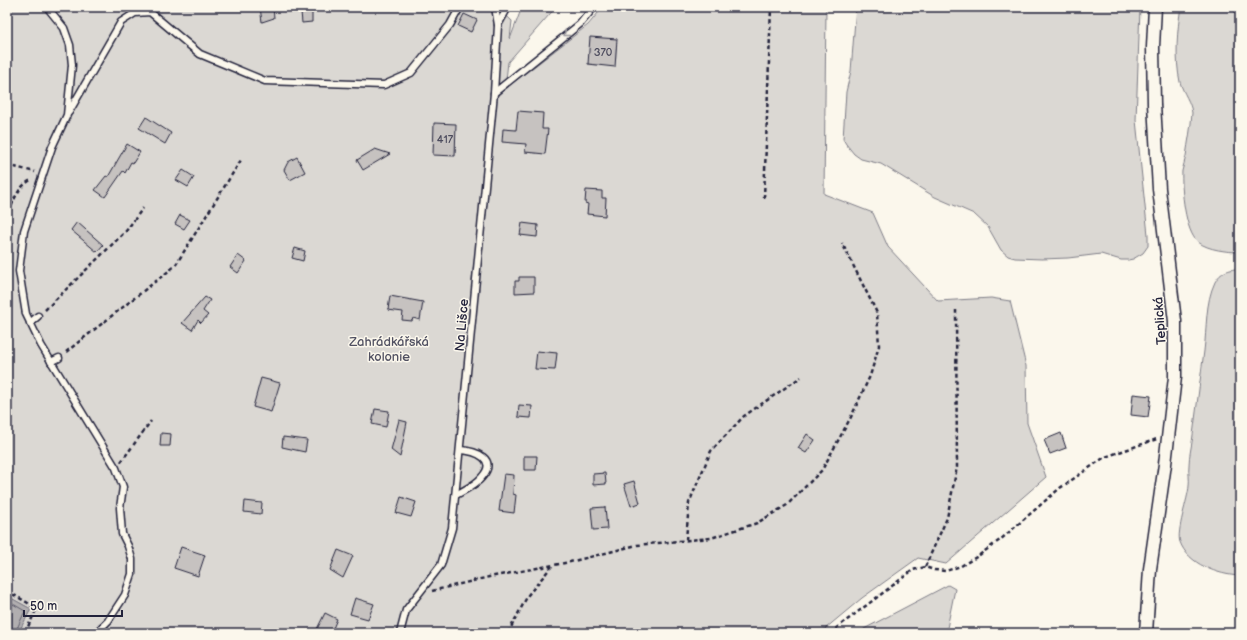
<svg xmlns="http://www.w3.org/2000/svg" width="1247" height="640" viewBox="0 0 1247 640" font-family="'Balsamiq Sans',sans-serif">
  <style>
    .green { fill: #dbd8d3; stroke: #7e7d87 }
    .water { fill: #b1aeb0; stroke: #787681 }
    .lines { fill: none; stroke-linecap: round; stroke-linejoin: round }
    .shore { stroke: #5b5a6a; stroke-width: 1 }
    .building { fill: #c6c2c0; stroke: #22223b }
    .lane-casing { stroke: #22223b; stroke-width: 9 }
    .street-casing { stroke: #22223b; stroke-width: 15 }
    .path { stroke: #22223b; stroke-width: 2.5; stroke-dasharray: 4 3; stroke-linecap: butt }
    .lane { stroke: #fbf7ec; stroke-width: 6 }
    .street { stroke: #fbf7ec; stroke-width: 12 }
    .oneway { stroke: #99979c }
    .labels { text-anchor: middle; stroke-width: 3; stroke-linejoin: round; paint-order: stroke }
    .number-label { font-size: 11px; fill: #4b4a5c }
    .street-label { font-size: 13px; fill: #22223b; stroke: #fbf7ec }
    .park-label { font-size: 13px; fill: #505061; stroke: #fbf7ec }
  </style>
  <rect width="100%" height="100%" fill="#fbf7ec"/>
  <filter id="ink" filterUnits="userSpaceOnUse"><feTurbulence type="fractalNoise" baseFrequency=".025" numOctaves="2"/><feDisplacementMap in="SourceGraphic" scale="8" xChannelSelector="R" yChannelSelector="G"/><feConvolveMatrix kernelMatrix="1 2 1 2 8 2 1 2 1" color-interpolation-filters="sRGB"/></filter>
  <g filter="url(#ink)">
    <g class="green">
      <polygon points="7,7 497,7 512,21 510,39 522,7 556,7 508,62 505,89 588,25 603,7 826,7 824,194 873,213 888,247 938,301 991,298 1010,301 1026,366 1027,423 1046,477 946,564 918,558 862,598 820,633 18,633 31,609 11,598 7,604"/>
      <polygon points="856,7 1140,7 1136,120 1148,235 1148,246 1143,253 1133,259 1128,260 1121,260 1101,254 1068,258 1042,259 1015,258 1008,256 1001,250 988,227 974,214 935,197 881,164 861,159 854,154 846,144 843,139 846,92 851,71"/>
      <path d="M1181 7H1240V252C1228 252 1208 250 1198 242 1185 232 1181 188 1182 171 1183 166 1185 161 1186 156 1188 142 1191 128 1192 113 1191 102 1183 93 1180 82 1175 59 1177 30 1181 7Z"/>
      <path d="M1240 268V576C1218 575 1188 564 1180 542 1176 532 1188 499 1189 486 1190 479 1188 472 1189 465 1189 455 1192 445 1193 435 1197 407 1200 379 1204 351 1207 328 1205 303 1215 282 1221 271 1229 270 1240 268Z"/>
      <polygon points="948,585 955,589 946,633 860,633 864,629"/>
    </g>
    <polygon class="water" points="11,598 31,609 18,633 7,633 7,604"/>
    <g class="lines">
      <polyline class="shore" points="7,605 13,604 25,611 15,633"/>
    </g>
    <g class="building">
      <polygon points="260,7 273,7 274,18 262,22"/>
      <polygon points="312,11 312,22 302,23 301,12"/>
      <polygon points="464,14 477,20 471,32 458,26"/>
      <polygon points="590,37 617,39 615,67 588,64"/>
      <polygon points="518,111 543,113 542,129 548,129 545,154 525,152 526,144 502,142 503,129 516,130"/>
      <polygon points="146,117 171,133 165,144 139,128"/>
      <polygon points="434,123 456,124 455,156 433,155"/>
      <polygon points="127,144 140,152 133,163 131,162 125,173 123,171 105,197 95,190 106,176 108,177"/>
      <polygon points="375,149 390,154 363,170 357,160"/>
      <polygon points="297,157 305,172 290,180 284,170 288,162"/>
      <polygon points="183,170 194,177 188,187 176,180"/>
      <polygon points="586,190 602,191 602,198 606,198 605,216 587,214 588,204 585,203"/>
      <polygon points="180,215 190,220 184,229 175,224"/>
      <polygon points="77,222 103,245 97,252 71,230"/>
      <polygon points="522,223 538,225 537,237 520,235"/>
      <polygon points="295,248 305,251 303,261 292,258"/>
      <polygon points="238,255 246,261 238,273 230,267"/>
      <polygon points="519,277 534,277 534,292 515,293 515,281 519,281"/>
      <polygon points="390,296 423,302 420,320 413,318 412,321 402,320 403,312 388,310"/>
      <polygon points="205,297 210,300 203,311 208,315 201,323 198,320 192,330 182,323"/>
      <polygon points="537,351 557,353 555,370 535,369"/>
      <polygon points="261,378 280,383 271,412 253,407"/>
      <polygon points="1133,394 1151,396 1148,417 1131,415"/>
      <polygon points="519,405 532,406 531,418 518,417"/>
      <polygon points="375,409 389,411 386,427 372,424"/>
      <polygon points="399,420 407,422 400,457 391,450"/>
      <polygon points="161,433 171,434 170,446 160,446"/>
      <polygon points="1061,433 1066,448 1050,454 1044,440"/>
      <polygon points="807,434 815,440 806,453 798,448"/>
      <polygon points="283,437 307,440 305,452 282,447"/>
      <polygon points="524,456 537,456 536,470 524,470"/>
      <polygon points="605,473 606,484 593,485 593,474"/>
      <polygon points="504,474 514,475 513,494 516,495 514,513 499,511"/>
      <polygon points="634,481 640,503 631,506 624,484"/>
      <polygon points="401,497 416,502 411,517 396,513"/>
      <polygon points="245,501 262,503 261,514 244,512"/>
      <polygon points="605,507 607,529 593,530 591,508"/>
      <polygon points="181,547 205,555 198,576 174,568"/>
      <polygon points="338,550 353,556 343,578 330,570"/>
      <polygon points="355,598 374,604 368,619 350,614"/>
      <polygon points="325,613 337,619 331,633 315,633"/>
    </g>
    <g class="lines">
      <g class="lane-casing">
        <g id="lane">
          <polyline points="47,7 64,28 70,45 72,65 67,115 52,147 24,231 19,271 26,314 41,345 116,468 123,487 120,508 122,534 128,546 132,559 132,574 125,595 108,621 96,633"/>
          <polyline points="495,7 498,25"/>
          <polyline points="494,93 580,24 594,7"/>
          <polyline points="69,112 121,22 135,13 150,12 200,54 265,81 384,85 411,73 450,25 460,7"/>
          <polyline points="30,323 38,316"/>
          <polyline points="51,362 59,358"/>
          <path d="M456 495C464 490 476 485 482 477 498 459 476 451 460 450"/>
          <polyline points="400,633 406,610 441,565 452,528 494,93 498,25 508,7"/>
        </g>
      </g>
      <g class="street-casing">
        <polyline id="street" points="1146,633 1150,569 1165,464 1175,377 1175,321 1159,189 1154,104 1153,47 1155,7"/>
      </g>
      <g class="path">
        <polyline points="7,165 35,172"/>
        <polyline points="764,198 771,7"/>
        <path d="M7 219C12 204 17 187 31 180"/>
        <polyline points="45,310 126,231 143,208"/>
        <polyline points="66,352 175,266 241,160"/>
        <polyline points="121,462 151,421"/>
        <polyline points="686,540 689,503 711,451 744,416 801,377"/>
        <polyline points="925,567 947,518 957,467 956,310"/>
        <polyline points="7,591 28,603 36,610 25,633"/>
        <polyline points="432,591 489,577 570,562 637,545 711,538 757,523 787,505 822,470 851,417 870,376 879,346 877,313 842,243"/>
        <polyline points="508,633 528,595 552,566"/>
        <polyline points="830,633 913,570 925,567 934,570 946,571 961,566 978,556 1000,540 1060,488 1105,457 1157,439"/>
      </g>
      <use href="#lane" class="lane"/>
      <use href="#street" class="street"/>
    </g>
    <defs><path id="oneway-chevron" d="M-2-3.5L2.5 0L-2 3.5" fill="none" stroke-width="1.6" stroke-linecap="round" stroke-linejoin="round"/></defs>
    <use class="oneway" href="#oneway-chevron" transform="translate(566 34) rotate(141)"/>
  </g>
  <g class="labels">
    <g class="number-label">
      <text x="603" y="56">370</text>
      <text x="445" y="143">417</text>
    </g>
    <g class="street-label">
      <text transform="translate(1159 321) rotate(-94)" y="5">Teplická</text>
      <text transform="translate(461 325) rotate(-85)" y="5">Na Lišce</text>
    </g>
    <g class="park-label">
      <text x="389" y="346">Zahrádkářská<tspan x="389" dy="15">kolonie</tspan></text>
    </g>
  </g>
  <rect width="1247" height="640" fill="none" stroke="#fbf7ec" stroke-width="24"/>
  <rect x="12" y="12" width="1223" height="616" fill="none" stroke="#22223b" stroke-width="1.5" filter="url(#ink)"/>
  <path d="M24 610v6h98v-6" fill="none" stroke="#22223b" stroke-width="2"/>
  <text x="30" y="610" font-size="12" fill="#22223b" stroke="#fbf7ec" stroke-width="3" paint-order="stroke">50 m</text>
</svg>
